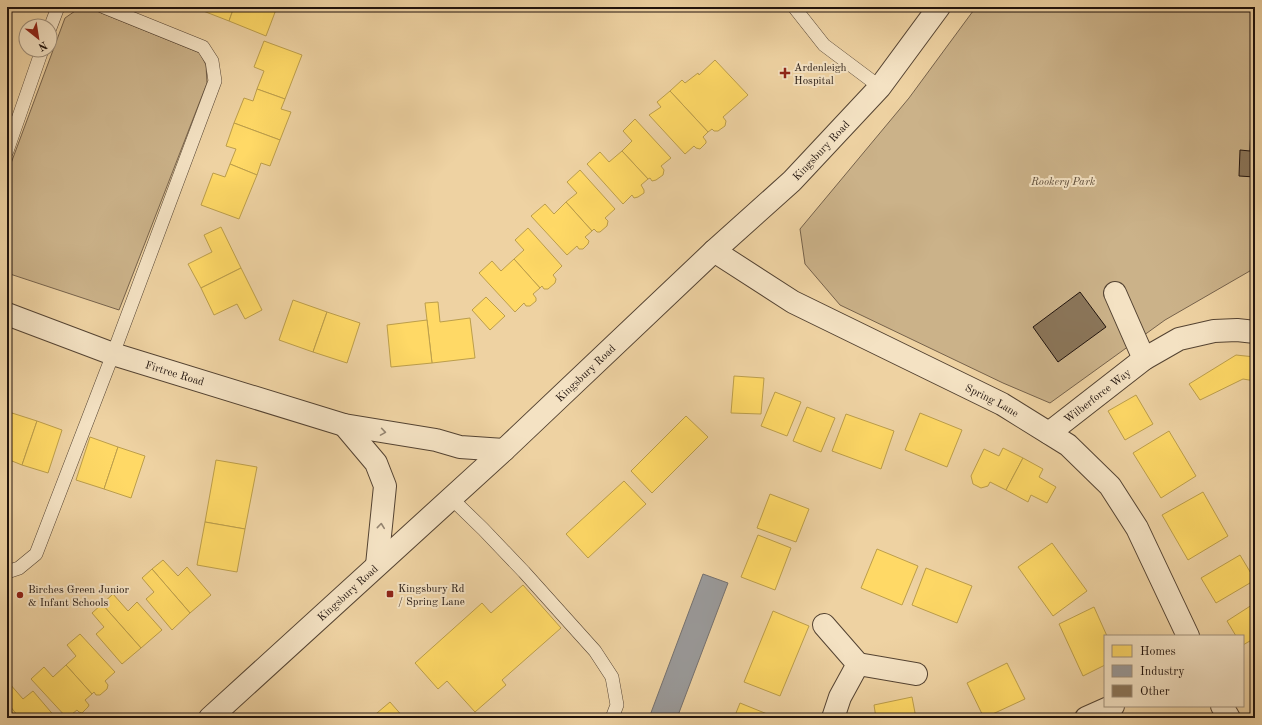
<svg xmlns="http://www.w3.org/2000/svg" width="1262" height="725" viewBox="0 0 1262 725" font-family="'Old Standard TT',serif">
  <style>
    .green { fill: #cbb289; stroke: #76624b }
    .homes { fill: #ffd966; stroke: #bc9e4b }
    .industry { fill: #999; stroke: #75716f }
    .building { fill: #8b765a; stroke: #20130d }
    .lines { fill: none; stroke-linecap: round; stroke-linejoin: round }
    .service-casing { stroke: #544332; stroke-width: 14 }
    .minor-casing { stroke: #544332; stroke-width: 24 }
    .tertiary-casing { stroke: #544332; stroke-width: 24 }
    .service { stroke: #f4e2c3; stroke-width: 13 }
    .minor { stroke: #f4e2c3; stroke-width: 22 }
    .tertiary { stroke: #f4e2c3; stroke-width: 22 }
    .oneway { stroke: #958571 }
    .poi-dot { fill: #8f2418; stroke: #f4e2c3; stroke-width: 1.5 }
    .labels { text-anchor: middle; stroke-width: 4; stroke-linejoin: round; paint-order: stroke }
    .poi-label { font-size: 11px; fill: #20130d; stroke: #f4e2c3; text-anchor: start }
    .street-label { font-size: 11px; fill: #20130d; stroke: #f4e2c3 }
    .park-label { font-size: 11px; font-style: italic; fill: #5c4b38; stroke: #f4e2c3 }
  </style>
  <rect width="100%" height="100%" fill="#eed2a2"/>
  <filter id="stains"><feTurbulence type="fractalNoise" baseFrequency=".005" numOctaves="4"/><feColorMatrix values="0 0 0 0 .2 0 0 0 0 .09 0 0 0 0 .02 0 0 0 .5 -.17"/></filter>
  <radialGradient id="worn" r=".72"><stop offset=".6" stop-color="#630" stop-opacity="0"/><stop offset="1" stop-color="#630" stop-opacity=".3"/></radialGradient>
  <g class="green">
    <polygon points="976,7 1255,7 1255,268 1165,320 1050,403 1003,383 840,305 805,264 800,229 909,98"/>
    <polygon points="78,9 94,10 200,53 206,65 207,83 119,310 7,273 7,174 65,18"/>
  </g>
  <g class="homes">
    <polygon points="7,7 13,9 7,25"/>
    <polygon points="193,7 234,7 229,21"/>
    <polygon points="234,7 277,7 266,36 229,21"/>
    <polygon points="264,41 302,55 285,99 257,89 264,71 254,67"/>
    <polygon points="715,60 748,95 723,117 726,121 725,126 718,131 714,131 712,129 708,132 670,91 682,80 685,83 698,73 699,75"/>
    <polygon points="257,89 285,99 281,109 291,112 280,140 234,123 244,98 253,101"/>
    <polygon points="670,91 708,132 703,137 706,141 706,143 700,149 696,148 694,146 685,154 649,115 661,107 657,102"/>
    <polygon points="635,119 671,158 661,166 664,170 663,175 656,180 652,181 650,178 648,179 622,151 632,141 623,131"/>
    <polygon points="234,123 280,140 270,166 261,163 257,175 230,164 236,149 226,146"/>
    <polygon points="622,151 648,179 641,185 644,190 644,193 638,197 634,198 632,195 623,204 587,164 600,152 609,162"/>
    <polygon points="230,164 257,175 239,219 201,205 213,173 225,177"/>
    <polygon points="580,170 615,209 605,218 608,221 607,226 600,232 597,232 594,229 592,231 566,202 577,193 567,182"/>
    <polygon points="566,202 592,231 585,237 589,241 588,244 583,249 579,249 577,246 567,255 531,216 545,204 554,214"/>
    <polygon points="221,227 241,268 201,288 188,264 212,252 204,235"/>
    <polygon points="528,228 562,266 553,275 556,279 555,283 548,289 544,289 542,286 540,288 514,259 524,250 515,240"/>
    <polygon points="514,259 540,288 533,294 536,298 536,301 530,306 526,306 524,303 515,312 479,273 492,261 501,271"/>
    <polygon points="241,268 262,310 245,319 237,304 214,315 201,288"/>
    <polygon points="486,297 505,316 490,330 472,310"/>
    <polygon points="293,300 327,312 313,352 279,340"/>
    <polygon points="438,302 440,322 470,318 475,358 432,363 425,303"/>
    <polygon points="327,312 360,323 347,363 313,352"/>
    <polygon points="427,320 432,363 391,367 387,325"/>
    <polygon points="1236,355 1255,357 1255,381 1243,379 1200,400 1189,384"/>
    <polygon points="734,376 764,378 761,414 731,413"/>
    <polygon points="775,392 801,402 787,436 761,426"/>
    <polygon points="1136,395 1153,424 1125,440 1108,411"/>
    <polygon points="807,407 835,418 821,452 793,441"/>
    <polygon points="7,411 12,413 7,426"/>
    <polygon points="12,413 37,421 22,465 7,459 7,426"/>
    <polygon points="920,413 962,430 947,467 905,450"/>
    <polygon points="846,414 894,431 881,469 832,451"/>
    <polygon points="686,416 708,437 652,493 631,471"/>
    <polygon points="37,421 62,430 48,473 22,465"/>
    <polygon points="1169,431 1196,476 1161,498 1133,453"/>
    <polygon points="90,437 118,447 104,489 76,480"/>
    <polygon points="118,447 145,456 131,498 104,489"/>
    <polygon points="1003,448 1023,458 1006,490 990,482 988,486 981,488 973,484 971,476 984,449 999,456"/>
    <polygon points="1023,458 1043,469 1039,477 1056,487 1047,503 1031,495 1028,502 1006,490"/>
    <polygon points="216,460 257,467 245,529 205,522"/>
    <polygon points="624,481 646,504 588,558 566,534"/>
    <polygon points="1203,492 1228,536 1188,560 1162,515"/>
    <polygon points="770,494 809,509 796,542 757,528"/>
    <polygon points="205,522 245,529 237,572 197,565"/>
    <polygon points="758,535 791,548 775,590 741,577"/>
    <polygon points="1052,543 1087,591 1053,616 1018,567"/>
    <polygon points="877,549 918,566 902,605 861,588"/>
    <polygon points="1240,555 1255,580 1216,603 1201,578"/>
    <polygon points="163,560 178,576 187,567 211,595 190,613 152,569"/>
    <polygon points="926,568 972,586 957,623 912,605"/>
    <polygon points="152,569 190,613 172,630 146,599 154,592 142,578"/>
    <polygon points="523,585 561,628 502,680 506,685 475,712 447,681 438,689 415,663 482,603 491,613"/>
    <polygon points="113,594 128,611 137,602 162,630 141,648 102,604"/>
    <polygon points="1255,603 1255,638 1243,645 1243,636 1236,636 1227,621"/>
    <polygon points="102,604 141,648 122,664 96,634 104,627 92,613"/>
    <polygon points="1094,607 1107,636 1105,636 1105,665 1083,676 1059,624"/>
    <polygon points="773,611 809,626 780,696 744,682"/>
    <polygon points="80,634 115,672 105,681 108,685 107,689 100,695 96,695 94,692 92,694 66,665 76,656 67,645"/>
    <polygon points="1007,663 1025,699 984,718 967,683"/>
    <polygon points="66,665 92,694 85,700 89,705 88,707 82,713 79,712 77,710 67,718 31,679 44,667 53,677"/>
    <polygon points="9,683 23,699 33,691 56,718 20,718 7,703 7,685"/>
    <polygon points="912,697 916,718 876,718 874,705"/>
    <polygon points="390,702 404,718 371,718"/>
    <polygon points="7,703 20,718 7,718"/>
    <polygon points="740,703 777,718 734,718"/>
  </g>
  <polygon class="industry" points="703,574 728,583 677,718 649,718"/>
  <g class="building">
    <polygon points="1254,55 1255,177 1239,176 1240,150 1250,151"/>
    <polygon points="1080,292 1106,327 1058,362 1033,327"/>
  </g>
  <g class="lines">
    <g class="service-casing">
      <g id="service">
        <polyline points="794,7 824,45 880,87"/>
        <polyline points="50,28 58,7"/>
        <polyline points="7,151 42,50"/>
        <polyline points="451,498 483,529 524,572 595,651 612,677 617,705 612,718"/>
        <polyline points="7,572 19,568 36,554 113,354 215,81 212,61 203,47 104,7"/>
      </g>
    </g>
    <g class="minor-casing">
      <g id="minor">
        <path id="s1" d="M714 251 793 302 1002 404 1068 445 1110 486 1137 528 1188 636"/>
        <polyline points="1115,293 1144,359"/>
        <path id="s2" d="M7 314 113 354 344 425 436 440 460 447 504 450"/>
        <polyline points="344,425 376,463 385,486 377,565"/>
        <path id="s3" d="M1049 433 1144 359 1179 339 1214 331 1237 330 1255 332"/>
        <polyline points="824,625 858,664 840,697 833,718"/>
        <polyline points="858,664 916,674"/>
        <polyline points="1222,706 1229,718"/>
        <polyline points="1086,718 1113,706"/>
      </g>
    </g>
    <g class="tertiary-casing">
      <g id="tertiary">
        <path id="s4" d="M210 718 504 450 714 251 792 181 880 87 939 7"/>
      </g>
    </g>
    <use href="#service" class="service"/>
    <use href="#minor" class="minor"/>
    <use href="#tertiary" class="tertiary"/>
  </g>
  <defs><path id="oneway-chevron" d="M-2-3.5L2.5 0L-2 3.5" fill="none" stroke-width="1.6" stroke-linecap="round" stroke-linejoin="round"/></defs>
  <g class="oneway">
    <use href="#oneway-chevron" transform="translate(383 432) rotate(9)"/>
    <use href="#oneway-chevron" transform="translate(381 526) rotate(-84)"/>
  </g>
  <g class="poi-dot">
    <path d="M783 67h4v4h4v4h-4v4h-4v-4h-4v-4h4z"/>
    <rect x="386" y="590" width="8" height="8" rx="2"/>
    <circle cx="20" cy="595" r="4"/>
  </g>
  <g class="labels">
    <g class="poi-label">
      <text x="794" y="71">Ardenleigh<tspan x="794" dy="13">Hospital</tspan></text>
      <text x="398" y="592">Kingsbury Rd<tspan x="398" dy="13">/ Spring Lane</tspan></text>
      <text x="28" y="593">Birches Green Junior<tspan x="28" dy="13">&amp; Infant Schools</tspan></text>
    </g>
    <g class="street-label">
      <text dy="4" stroke="none"><textPath href="#s4" startOffset="834">Kingsbury Road</textPath></text>
      <text dy="4" stroke="none"><textPath href="#s2" startOffset="178">Firtree Road</textPath></text>
      <text dy="4" stroke="none"><textPath href="#s4" startOffset="510">Kingsbury Road</textPath></text>
      <text dy="4" stroke="none"><textPath href="#s3" startOffset="61">Wilberforce Way</textPath></text>
      <text dy="4" stroke="none"><textPath href="#s1" startOffset="316">Spring Lane</textPath></text>
      <text dy="4" stroke="none"><textPath href="#s4" startOffset="186">Kingsbury Road</textPath></text>
    </g>
    <g class="park-label">
      <text x="1063" y="185">Rookery Park</text>
    </g>
  </g>
  <rect width="1262" height="725" fill="none" stroke="#eed2a2" stroke-width="24"/>
  <rect x="8" y="8" width="1246" height="709" fill="none" stroke="#20130d" stroke-width="2"/>
  <rect x="12" y="12" width="1238" height="701" fill="none" stroke="#20130d"/>
  <rect x="1104" y="635" width="140" height="72" fill="#f4e2c3" stroke="#9f8f7a"/>
  <rect x="1112" y="645" width="20" height="12" fill="#ffd966" stroke="#9f8f7a"/>
  <text x="1140" y="655" font-size="12" fill="#20130d">Homes</text>
  <rect x="1112" y="665" width="20" height="12" fill="#999999" stroke="#9f8f7a"/>
  <text x="1140" y="675" font-size="12" fill="#20130d">Industry</text>
  <rect x="1112" y="685" width="20" height="12" fill="#8b765a" stroke="#9f8f7a"/>
  <text x="1140" y="695" font-size="12" fill="#20130d">Other</text>
  <g transform="translate(38 38) rotate(150)"><circle r="19" fill="#f4e2c3" stroke="#9f8f7a"/>
  <path d="M0-3L7 15L0 10L-7 15Z" fill="#8f2418"/>
  <text y="-6" font-size="11" font-weight="bold" text-anchor="middle" fill="#20130d">N</text>
  </g>
  <rect width="100%" height="100%" filter="url(#stains)"/>
  <rect width="100%" height="100%" fill="url(#worn)"/>
</svg>
